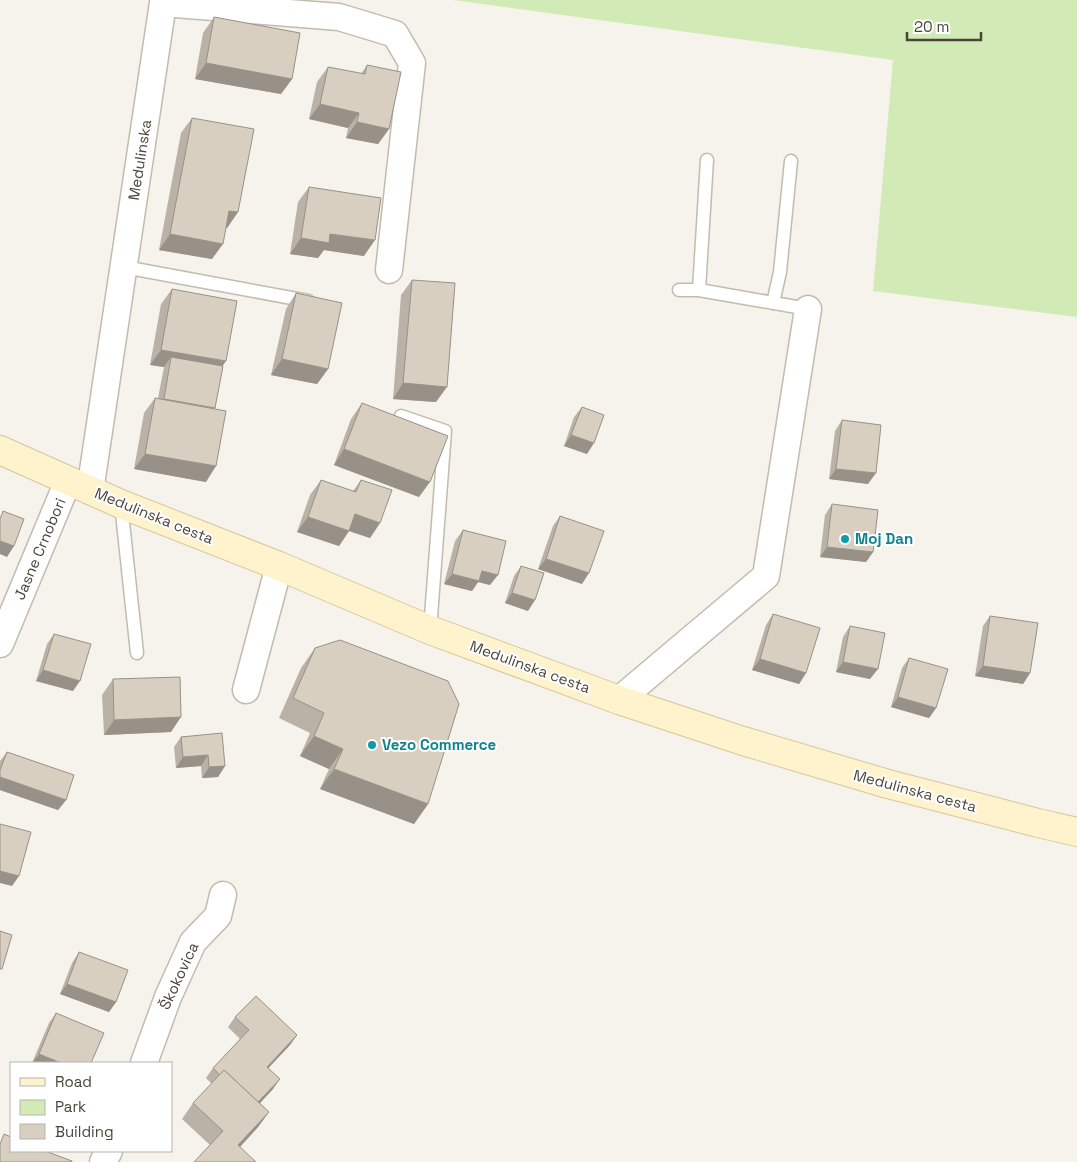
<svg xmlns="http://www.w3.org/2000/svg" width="1077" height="1162" viewBox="0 0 1077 1162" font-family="'Space Grotesk',sans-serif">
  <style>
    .green { fill: #d2eab5 }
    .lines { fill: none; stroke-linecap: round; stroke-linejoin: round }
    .service-casing { stroke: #c2bbae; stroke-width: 15 }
    .minor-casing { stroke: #c2bbae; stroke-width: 29 }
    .secondary-casing { stroke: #d6c79b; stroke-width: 30 }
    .service { stroke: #fff; stroke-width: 12 }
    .minor { stroke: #fff; stroke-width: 26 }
    .secondary { stroke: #fff3cd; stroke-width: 28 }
    .wall { fill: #bab2a6 }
    .shaded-wall { fill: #979187 }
    .building { fill: #d8cfc1; stroke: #979187 }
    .culture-dot { fill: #0f9aa8; stroke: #fff; stroke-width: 2 }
    .labels { text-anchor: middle; stroke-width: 4; stroke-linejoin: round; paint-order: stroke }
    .street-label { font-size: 15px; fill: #4b4439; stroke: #fff }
    .culture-label { font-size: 15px; font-weight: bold; fill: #0d838f; stroke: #fff; text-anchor: start }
  </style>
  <rect width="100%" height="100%" fill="#f6f3ec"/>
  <polygon class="green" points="453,0 1077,0 1077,317 873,291 893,60"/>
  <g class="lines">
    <g class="service-casing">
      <g id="service">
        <polyline points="124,267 308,301"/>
        <polyline points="679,290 699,290 808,309"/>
        <polyline points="699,290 707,160"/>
        <polyline points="773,303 780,272 791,161"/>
        <polyline points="401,416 445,431 430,630"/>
        <polyline points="121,504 137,653"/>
      </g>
    </g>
    <g class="minor-casing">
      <g id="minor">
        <polyline points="90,491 163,3 339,17 395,34 412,63 389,270"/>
        <polyline points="0,644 68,481"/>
        <polyline points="246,690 279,566"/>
        <polyline points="619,700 766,576 808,309"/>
        <polyline points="144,1063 168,997 193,942 218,916 223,895"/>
        <polyline points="103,1162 109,1151"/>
      </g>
    </g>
    <g class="secondary-casing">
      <polyline id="secondary" points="0,450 121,504 279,566 430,630 619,700 743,741 888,784 1038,823 1077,832"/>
    </g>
    <use href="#service" class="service"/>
    <use href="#minor" class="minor"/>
    <use href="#secondary" class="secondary"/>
  </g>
  <g class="wall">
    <polygon points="214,17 292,79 281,94 195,79 203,33"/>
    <polygon points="367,65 389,129 378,144 346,138 348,128 309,119 317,82 328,67 361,74"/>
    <polygon points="192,118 238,212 227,228 226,227 212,259 159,250 181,133"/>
    <polygon points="309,187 364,256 324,250 318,258 290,254 298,202"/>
    <polygon points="412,280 436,402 393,399 401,295"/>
    <polygon points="172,289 223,366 215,408 206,482 134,469 144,413 155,398 158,398 164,367 150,365 161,304"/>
    <polygon points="296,293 328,369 317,384 271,375 286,309"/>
    <polygon points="362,403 419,497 334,465 351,419"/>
    <polygon points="582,407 587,454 564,446 574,417"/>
    <polygon points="842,420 868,484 829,479 835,431"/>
    <polygon points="321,480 353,491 361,480 380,523 370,538 349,531 339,546 297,532 310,495"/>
    <polygon points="832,504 873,552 866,562 820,557 825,515"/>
    <polygon points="560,516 582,584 538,569 553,526"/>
    <polygon points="463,530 490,585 478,582 472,591 444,584 455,541"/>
    <polygon points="521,566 528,611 505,603 514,576"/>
    <polygon points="773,614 806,673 799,684 752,670 766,625"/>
    <polygon points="990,616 1030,673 1023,684 975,676 983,626"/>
    <polygon points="850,626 870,679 836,672 843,637"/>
    <polygon points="54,634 73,691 36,681 47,644"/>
    <polygon points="315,648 428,804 414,824 320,789 329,769 300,756 310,733 279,718 301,668"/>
    <polygon points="909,658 936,708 929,718 891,707 902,668"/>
    <polygon points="113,679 171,732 104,735 102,695"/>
    <polygon points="181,737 225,766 218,777 202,778 201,766 176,768 174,747"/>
    <polygon points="7,752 66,800 58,810 0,790 0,761"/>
    <polygon points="79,952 116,1002 109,1012 60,994 72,963"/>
    <polygon points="56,1013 91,1063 32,1063 49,1023"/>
    <polygon points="235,1017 297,1035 290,1045 268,1068 273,1089 260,1103 269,1112 258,1127 240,1147 210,1145 182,1119 193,1103 212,1084 206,1078 213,1068 240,1039 228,1027"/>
  </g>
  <g class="shaded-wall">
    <polygon points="206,63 292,79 281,94 195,79"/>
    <polygon points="320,104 359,113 348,128 309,119"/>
    <polygon points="357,122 389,129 378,144 346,138"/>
    <polygon points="229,211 238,212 227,228 219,226"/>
    <polygon points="170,234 223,244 212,259 159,250"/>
    <polygon points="330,234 375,240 364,256 324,250 318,258 290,254 301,238"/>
    <polygon points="161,350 226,361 215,377 171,357 164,367 150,365"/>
    <polygon points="282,359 328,369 317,384 271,375"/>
    <polygon points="403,383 447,387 436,402 393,399"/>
    <polygon points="571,435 594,443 587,454 564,446"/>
    <polygon points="344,449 430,482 419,497 334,465"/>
    <polygon points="145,454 216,466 206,482 134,469"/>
    <polygon points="836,469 876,473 868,484 829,479"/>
    <polygon points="355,514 380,523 370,538 349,531 339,546 297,532 308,517"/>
    <polygon points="0,541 14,546 7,557 0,554"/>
    <polygon points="827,547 873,552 866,562 820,557"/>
    <polygon points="546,559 589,573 582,584 538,569"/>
    <polygon points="482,571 498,575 490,585 478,582 472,591 444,584 452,574"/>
    <polygon points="512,593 535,600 528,611 505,603"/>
    <polygon points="760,659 806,673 799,684 752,670"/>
    <polygon points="843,662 878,669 870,679 836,672"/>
    <polygon points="983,666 1030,673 1023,684 975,676"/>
    <polygon points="43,670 80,681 73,691 36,681"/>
    <polygon points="898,697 936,708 929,718 891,707"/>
    <polygon points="181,717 171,732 104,735 114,720"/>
    <polygon points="314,736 343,749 329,769 300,756"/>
    <polygon points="208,755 201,766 176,768 183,757"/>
    <polygon points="225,766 218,777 202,778 209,767"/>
    <polygon points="334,769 428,804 414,824 320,789"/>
    <polygon points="0,777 66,800 58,810 0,790"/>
    <polygon points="0,871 19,876 12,886 0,883"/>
    <polygon points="67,984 116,1002 109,1012 60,994"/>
    <polygon points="297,1035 290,1045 260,1077 267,1067"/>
    <polygon points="39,1054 61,1063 32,1063"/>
    <polygon points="280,1079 273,1089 247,1117 254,1106"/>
    <polygon points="269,1112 258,1127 227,1161 238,1145"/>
  </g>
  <g class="building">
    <polygon points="214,17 300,33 292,79 206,63"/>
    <polygon points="367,65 401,72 389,129 357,122 359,113 320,104 328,67 365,74"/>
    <polygon points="192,118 254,129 238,212 229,211 223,244 170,234"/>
    <polygon points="309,187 381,198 375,240 330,234 329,243 301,238"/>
    <polygon points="412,280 455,283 447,387 403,383"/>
    <polygon points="172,289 237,301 226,361 161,350"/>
    <polygon points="296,293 342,303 328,369 282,359"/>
    <polygon points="171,357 223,366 215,408 164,399"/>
    <polygon points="155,398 226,411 216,466 145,454"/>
    <polygon points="362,403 448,436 430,482 344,449"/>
    <polygon points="582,407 604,415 594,443 571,435"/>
    <polygon points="842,420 881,425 876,473 836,469"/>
    <polygon points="321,480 356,492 361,480 392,490 380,523 355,514 349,531 308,517"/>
    <polygon points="832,504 878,510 873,552 827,547"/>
    <polygon points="3,511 24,519 14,546 0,541 0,519"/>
    <polygon points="560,516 604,531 589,573 546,559"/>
    <polygon points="463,530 506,541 498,575 482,571 479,581 452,574"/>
    <polygon points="521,566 544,573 535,600 512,593"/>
    <polygon points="773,614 820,628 806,673 760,659"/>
    <polygon points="990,616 1038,623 1030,673 983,666"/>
    <polygon points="850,626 885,633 878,669 843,662"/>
    <polygon points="54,634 91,644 80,681 43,670"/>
    <polygon points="340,640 448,681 459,704 428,804 334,769 343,749 314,736 324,713 293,698 315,648"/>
    <polygon points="909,658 948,669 936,708 898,697"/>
    <polygon points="180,677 181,717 114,720 113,679"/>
    <polygon points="222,733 225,766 209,767 208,755 183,757 181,737"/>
    <polygon points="7,752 74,775 66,800 0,777 0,770"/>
    <polygon points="0,824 31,832 19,876 0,871"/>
    <polygon points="0,931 12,935 2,969 0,969"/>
    <polygon points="79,952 128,970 116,1002 67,984"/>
    <polygon points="256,996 297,1035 267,1067 280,1079 258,1102 224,1070 220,1075 213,1068 249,1030 235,1017"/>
    <polygon points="56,1013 104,1033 91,1063 61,1063 39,1054"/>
    <polygon points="224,1070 269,1112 238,1145 256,1162 194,1162 223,1131 193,1103"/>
    <polygon points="4,1134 11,1137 11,1151 45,1151 72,1161 72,1162 0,1162 0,1144"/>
  </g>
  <g class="culture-dot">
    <circle cx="845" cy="539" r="5"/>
    <circle cx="372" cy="745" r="5"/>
  </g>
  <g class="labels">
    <g class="street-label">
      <text transform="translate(140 160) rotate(-81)" y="5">Medulinska</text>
      <text transform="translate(154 516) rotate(22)" y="5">Medulinska cesta</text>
      <text transform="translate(40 549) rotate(-67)" y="5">Jasne Crnobori</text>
      <text transform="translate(530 667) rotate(20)" y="5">Medulinska cesta</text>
      <text transform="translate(915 791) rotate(15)" y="5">Medulinska cesta</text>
      <text transform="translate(179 976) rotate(-65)" y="5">Škokovica</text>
    </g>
    <g class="culture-label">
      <text x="855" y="544">Moj Dan</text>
      <text x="382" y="750">Vezo Commerce</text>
    </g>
  </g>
  <rect x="10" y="1062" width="162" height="90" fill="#ffffff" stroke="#b7b4b0"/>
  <rect x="20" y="1078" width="25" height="8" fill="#fff3cd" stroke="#b7b4b0"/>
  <text x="55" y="1087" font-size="15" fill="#4b4439">Road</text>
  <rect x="20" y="1100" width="25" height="15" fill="#d2eab5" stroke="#b7b4b0"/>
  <text x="55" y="1112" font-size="15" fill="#4b4439">Park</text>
  <rect x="20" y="1124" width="25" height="15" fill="#d8cfc1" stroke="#b7b4b0"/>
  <text x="55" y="1137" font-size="15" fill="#4b4439">Building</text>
  <path d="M907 32v8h74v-8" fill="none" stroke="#4b4439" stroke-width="2.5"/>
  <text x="914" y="32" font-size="15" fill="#4b4439" stroke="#ffffff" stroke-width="4" paint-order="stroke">20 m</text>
</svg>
